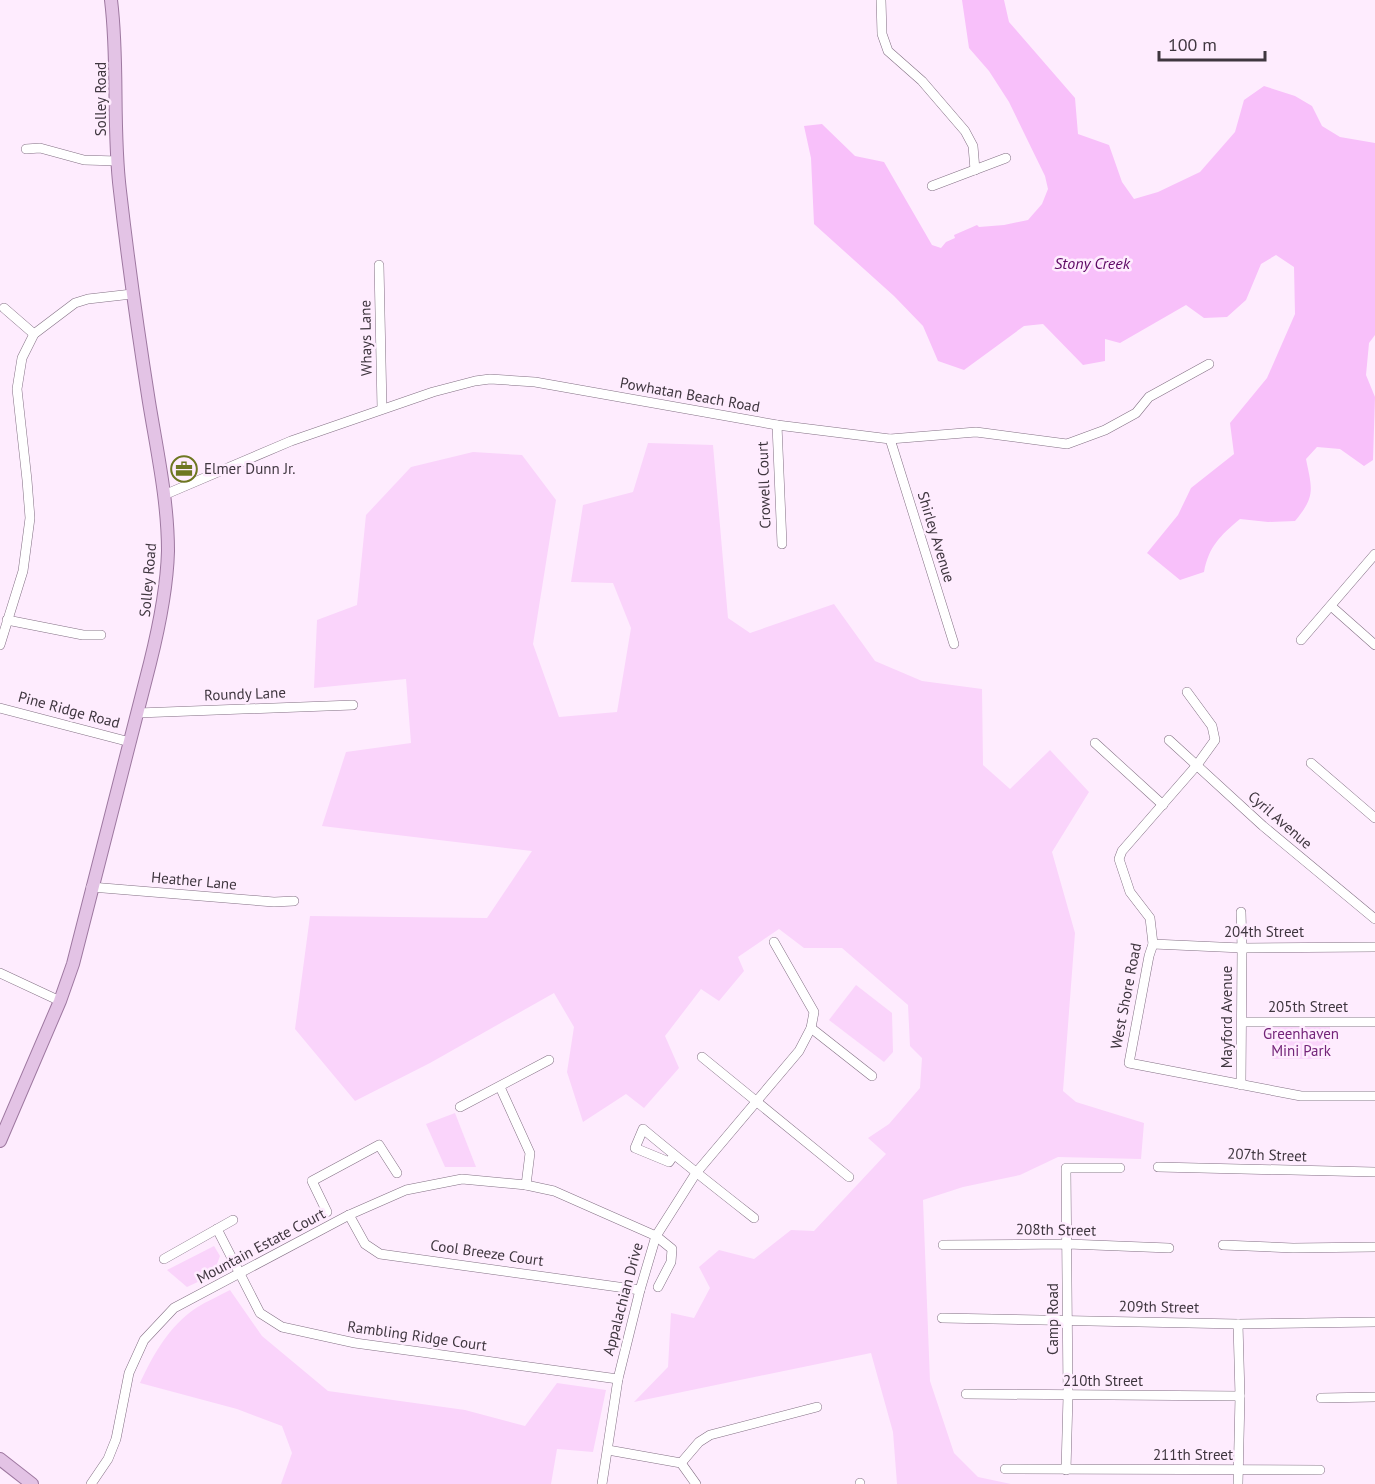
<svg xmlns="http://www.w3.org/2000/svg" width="1375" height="1484" viewBox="0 0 1375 1484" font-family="'PT Sans',sans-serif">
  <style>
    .green { fill: #fad4fb }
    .water { fill: #f8c0fa }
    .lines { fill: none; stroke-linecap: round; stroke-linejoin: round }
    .minor-casing { stroke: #837084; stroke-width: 10 }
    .major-casing { stroke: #9e78a0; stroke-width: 14 }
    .minor { stroke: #fff; stroke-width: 9 }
    .major { stroke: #e3c3e5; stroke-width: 12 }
    .labels { text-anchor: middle; stroke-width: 5; stroke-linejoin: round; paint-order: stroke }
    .street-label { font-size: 15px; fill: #3f363f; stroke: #feecfe }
    .poi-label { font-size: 15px; fill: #3f363f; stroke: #feecfe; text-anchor: start }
    .park-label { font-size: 15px; fill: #732378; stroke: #feecfe }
    .water-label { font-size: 16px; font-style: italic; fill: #5d0763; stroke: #feecfe }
  </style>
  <rect width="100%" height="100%" fill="#feecfe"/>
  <g class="green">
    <polygon points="648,443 713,445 728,618 750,633 834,604 875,661 922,681 982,689 983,765 1010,789 1050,750 1089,792 1052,852 1075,933 1063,1091 1076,1102 1144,1123 1141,1159 1058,1157 1020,1175 963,1187 923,1200 930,1381 954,1453 978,1477 1011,1484 897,1484 893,1432 871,1353 634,1402 668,1367 671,1313 694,1318 710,1288 699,1267 719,1250 754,1259 791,1230 814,1231 886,1154 868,1138 889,1124 920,1088 922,1058 910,1046 908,1005 842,948 804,948 779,929 738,957 744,971 719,1001 701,989 665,1036 679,1068 644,1108 626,1094 583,1122 567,1072 574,1027 554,993 430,1063 355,1101 295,1029 310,916 487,918 532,851 322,826 346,752 411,743 406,679 314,688 317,620 357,605 366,515 411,467 473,452 522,455 556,500 533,644 559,717 617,712 631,628 613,583 571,582 583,505 633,492"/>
    <polygon points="856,985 892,1013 893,1052 884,1062 829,1020"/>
    <polygon points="1272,1027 1330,1027 1329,1059 1272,1059"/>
    <polygon points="455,1113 476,1167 445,1167 426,1124"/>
    <polygon points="214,1246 220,1256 217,1264 221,1271 187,1287 167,1270"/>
    <path d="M230 1290 262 1336 328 1391 465 1410 525 1426 557 1383 606 1390 593 1452 557 1449 551 1484H281L292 1453 282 1426 237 1409 140 1383C153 1355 169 1326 196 1308 207 1301 219 1296 230 1290Z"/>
  </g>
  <path class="water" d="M962 0H1004L1009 22 1075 98 1078 134 1109 145 1122 182 1134 199 1158 192 1200 172 1235 132 1244 100 1264 86 1295 96 1312 106 1322 126 1340 137 1375 143V335L1369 343 1366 375 1375 397 1373 460 1364 466 1340 449 1317 447 1306 459C1312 489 1316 496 1295 521L1268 522 1240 519C1220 536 1209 546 1204 572L1180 580 1147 553 1178 515 1191 488 1234 454 1230 423 1267 378 1295 314 1294 267 1276 255 1261 264 1246 300 1227 317 1204 318 1186 305 1120 343 1105 339V361L1083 365 1043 324 1024 326 964 370 938 361 923 326 894 296 814 224 811 158 804 126 822 124 855 156 884 162 932 245 941 248 946 242 955 238 954 235 977 225 979 227 1004 225 1028 220 1042 204 1048 189 1045 176 1009 102 989 71 969 48Z"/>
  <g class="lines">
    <g class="minor-casing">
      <g id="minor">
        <polyline points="881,0 882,34 888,51 922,81 965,131 973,146 975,170"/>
        <polyline points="26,149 40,148 84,160 117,161"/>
        <polyline points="932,186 1006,158"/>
        <polyline points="379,265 382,409"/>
        <polyline points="4,308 34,334"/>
        <polyline points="777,425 782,544"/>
        <polyline points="890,439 954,644"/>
        <polyline points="164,495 291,441 433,392 475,381 490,379 535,382 777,425 890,439 976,432 1067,444 1105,430 1136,413 1149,397 1209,364"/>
        <polyline points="1331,606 1375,645"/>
        <polyline points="7,620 83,635 101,635"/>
        <polyline points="1301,640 1375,554"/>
        <polyline points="0,645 23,571 30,518 27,480 17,389 22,358 34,334 75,303 88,299 132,294"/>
        <polyline points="1187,692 1212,726 1215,740 1197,765 1122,851 1119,859 1130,892 1150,918 1153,944 1149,956 1129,1063 1301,1096 1375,1096"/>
        <polyline points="0,708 130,742"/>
        <polyline points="138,713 353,705"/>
        <polyline points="1169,740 1263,826 1375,919"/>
        <polyline points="1095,743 1163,805"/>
        <polyline points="1311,763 1375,818"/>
        <polyline points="91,887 274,902 294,901"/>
        <polyline points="1241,912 1242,948 1241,1085"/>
        <polyline points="1153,944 1242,948 1375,947"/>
        <polyline points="0,973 60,1001"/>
        <polyline points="1242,1022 1375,1022"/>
        <polyline points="811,1028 872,1076"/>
        <polyline points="702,1057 849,1177"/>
        <polyline points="500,1087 530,1153 526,1185"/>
        <polyline points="460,1107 549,1060"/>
        <path d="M674 1155 669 1162 635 1148 643 1129C680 1160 717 1189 754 1218"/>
        <polyline points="1158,1167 1375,1172"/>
        <polyline points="327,1212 312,1181 379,1145 397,1173"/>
        <polyline points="349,1215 365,1244 380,1254 640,1290"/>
        <polyline points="217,1229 260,1313 282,1327 355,1343 618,1379"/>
        <polyline points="943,1245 1068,1244 1169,1248"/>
        <polyline points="1223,1245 1293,1248 1375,1247"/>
        <polyline points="164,1259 233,1220"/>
        <polyline points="942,1318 1238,1324 1375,1322"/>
        <polyline points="966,1394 1240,1396"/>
        <polyline points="1321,1398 1375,1397"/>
        <polyline points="608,1450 681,1463 696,1484"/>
        <polyline points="681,1463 699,1442 710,1435 817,1407"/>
        <polyline points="1005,1469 1320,1470"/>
        <polyline points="1066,1470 1068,1396 1066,1168 1120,1168"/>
        <polyline points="91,1484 108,1459 116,1439 129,1373 144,1340 174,1308 349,1215 406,1190 462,1179 526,1185 554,1191 656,1236 672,1249 671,1262 658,1287"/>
        <polyline points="602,1484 618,1379 640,1290 656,1236 696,1173 799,1051 811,1028 814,1012 774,942"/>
        <polyline points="860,1484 860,1483"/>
        <polyline points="1238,1484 1240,1396 1238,1324"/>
      </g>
    </g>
    <g class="major-casing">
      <g id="major">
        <path d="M0 1141 60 1001 73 964 150 663C159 627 167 589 168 551 168 501 157 451 149 402 138 332 128 261 120 191 112 127 119 63 111 0"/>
        <polyline points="0,1459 32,1484"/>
      </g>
    </g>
    <use href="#minor" class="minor"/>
    <use href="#major" class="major"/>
  </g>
  <defs>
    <g id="office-ring" transform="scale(1.35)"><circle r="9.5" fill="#feecfe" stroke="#6e7721" stroke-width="1.5"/><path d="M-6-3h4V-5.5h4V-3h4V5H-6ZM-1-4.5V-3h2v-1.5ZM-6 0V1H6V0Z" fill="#6e7721"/></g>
  </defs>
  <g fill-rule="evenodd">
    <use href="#office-ring" x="184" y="469"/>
  </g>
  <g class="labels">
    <g class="street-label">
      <text transform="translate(101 99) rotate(-90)" y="5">Solley Road</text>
      <text transform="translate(366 338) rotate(-91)" y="5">Whays Lane</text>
      <text transform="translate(690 395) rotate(10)" y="5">Powhatan Beach Road</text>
      <text transform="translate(764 485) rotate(-92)" y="5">Crowell Court</text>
      <text transform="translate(936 537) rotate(73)" y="5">Shirley Avenue</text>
      <text transform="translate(148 580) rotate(-85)" y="5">Solley Road</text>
      <text transform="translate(245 694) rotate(-2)" y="5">Roundy Lane</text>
      <text transform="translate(69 710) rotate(15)" y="5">Pine Ridge Road</text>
      <text transform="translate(1280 820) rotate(41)" y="5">Cyril Avenue</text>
      <text transform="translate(194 881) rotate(5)" y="5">Heather Lane</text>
      <text x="1264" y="937">204th Street</text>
      <text transform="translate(1126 996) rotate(-79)" y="5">West Shore Road</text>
      <text x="1308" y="1012">205th Street</text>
      <text transform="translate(1227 1017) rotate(-90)" y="5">Mayford Avenue</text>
      <text transform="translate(1267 1155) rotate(2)" y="5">207th Street</text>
      <text transform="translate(1056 1230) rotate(1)" y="5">208th Street</text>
      <text transform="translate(261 1246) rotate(-28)" y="5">Mountain Estate Court</text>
      <text transform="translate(487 1253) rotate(8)" y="5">Cool Breeze Court</text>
      <text transform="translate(623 1299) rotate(-75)" y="5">Appalachian Drive</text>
      <text transform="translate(1159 1307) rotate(1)" y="5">209th Street</text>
      <text transform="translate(1053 1319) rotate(-90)" y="5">Camp Road</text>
      <text transform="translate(417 1336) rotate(8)" y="5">Rambling Ridge Court</text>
      <text x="1103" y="1386">210th Street</text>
      <text x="1193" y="1460">211th Street</text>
    </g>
    <g class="poi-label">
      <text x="204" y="474">Elmer Dunn Jr.</text>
    </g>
    <g class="park-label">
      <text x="1301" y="1039">Greenhaven<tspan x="1301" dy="17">Mini Park</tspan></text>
    </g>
    <g class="water-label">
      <text x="1092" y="269">Stony Creek</text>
    </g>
  </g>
  <path d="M1159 51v9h106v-9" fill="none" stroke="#3f363f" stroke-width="3"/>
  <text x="1168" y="51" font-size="18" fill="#3f363f" stroke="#feecfe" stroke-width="4.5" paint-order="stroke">100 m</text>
</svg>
